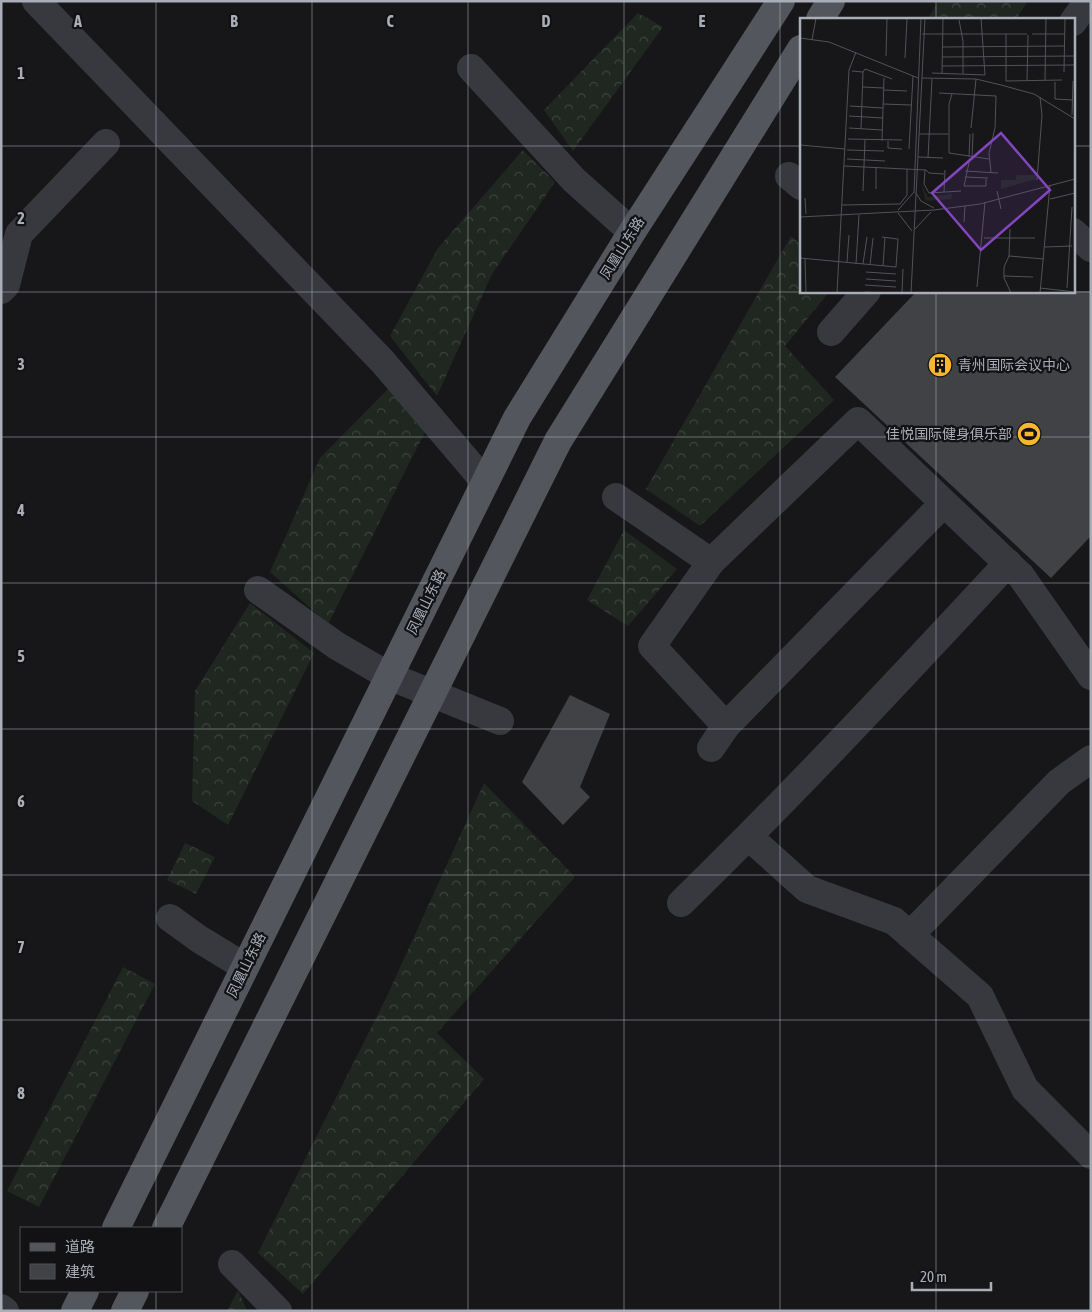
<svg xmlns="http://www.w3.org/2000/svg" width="1092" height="1312" viewBox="0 0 1092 1312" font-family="'Asap Condensed','Noto Sans SC',sans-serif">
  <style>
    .forest { fill: url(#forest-crowns) }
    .building { fill: #414246 }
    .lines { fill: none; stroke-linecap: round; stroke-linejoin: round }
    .minor { stroke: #38393e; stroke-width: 28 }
    .tertiary { stroke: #38393e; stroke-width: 28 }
    .primary { stroke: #54565d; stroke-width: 28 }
    .grid { fill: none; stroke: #a9aeb9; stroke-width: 1; stroke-opacity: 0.55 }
    .labels { text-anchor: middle; stroke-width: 4.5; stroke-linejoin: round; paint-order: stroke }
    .street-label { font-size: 14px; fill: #a9aeb9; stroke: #121214 }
    .poi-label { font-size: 14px; fill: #a9aeb9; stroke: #121214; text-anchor: start }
    .inset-road { fill: none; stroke: #515359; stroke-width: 1 }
    .view { fill: #8446be; fill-opacity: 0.15; stroke: #8446be; stroke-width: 2.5 }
    .inset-edge { fill: none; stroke: #a9aeb9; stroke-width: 2.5 }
    .grid-label { font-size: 16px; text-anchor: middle; font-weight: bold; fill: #a9aeb9; stroke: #121214; stroke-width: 4.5; stroke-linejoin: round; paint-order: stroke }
  </style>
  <defs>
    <pattern id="forest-crowns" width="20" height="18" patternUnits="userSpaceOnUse" patternTransform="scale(1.25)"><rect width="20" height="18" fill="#1f2720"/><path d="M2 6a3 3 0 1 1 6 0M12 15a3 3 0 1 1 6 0" fill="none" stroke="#3d443e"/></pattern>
  </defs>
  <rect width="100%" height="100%" fill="#171719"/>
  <g class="forest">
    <polygon points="939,1 1028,1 1016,19 927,19"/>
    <polygon points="638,13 663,27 573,151 544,110"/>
    <polygon points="523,150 555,182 492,274 437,396 390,336 438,248"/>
    <polygon points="791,236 801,245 801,291 830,291 785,346 834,400 700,526 646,489"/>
    <polygon points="388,389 425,432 328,624 270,572 320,458"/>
    <polygon points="624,530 677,569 628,626 587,600"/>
    <polygon points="250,603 314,653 228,825 192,801 195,691"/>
    <polygon points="484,783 575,877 437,1033 484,1079 303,1294 258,1253 387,996"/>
    <polygon points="185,843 215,857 196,894 167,880"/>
    <polygon points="123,967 155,984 39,1207 7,1191"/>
    <polygon points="238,1290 247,1311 227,1311"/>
  </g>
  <g class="building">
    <polygon points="917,291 1091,291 1091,536 1051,578 835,377"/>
    <polygon points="570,695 610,714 580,787 590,797 563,825 522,782"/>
  </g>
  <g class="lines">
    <g class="minor">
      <polyline points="36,1 383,362 485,482"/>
      <polyline points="1073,22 1088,1"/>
      <polyline points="471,68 574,180 632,232"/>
      <polyline points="789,176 801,186"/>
      <polyline points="1073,232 1091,248"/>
      <polyline points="1,290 6,285 19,234 106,143"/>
      <polyline points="831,332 867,291"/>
      <polyline points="616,497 711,562"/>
      <polyline points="258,590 337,646 389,676 500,721"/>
      <polyline points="726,726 652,646 711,562 858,421 1021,576 1091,676"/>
      <polyline points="711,748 726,726 944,503"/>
      <polyline points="749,837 807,889 894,921 980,996 1025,1089 1091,1155"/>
      <path d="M681 903C794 793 901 678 1008 563"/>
      <polyline points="170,918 199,939 245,967"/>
      <polyline points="910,935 1059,782 1091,759"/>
      <polyline points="232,1264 278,1311"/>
    </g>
    <polyline class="tertiary" points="1,1308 5,1311"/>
    <g class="primary">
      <polyline points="820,19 831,1"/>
      <polyline points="116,1228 517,418 632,232 781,1"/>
      <polyline points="166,1228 558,441 801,49"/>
      <polyline points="75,1311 85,1291"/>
      <polyline points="125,1311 135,1291"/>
    </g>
  </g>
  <path class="grid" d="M156 1V1228M312 1V1311M468 1V1311M624 1V1311M780 1V1311M936 1V19M1 146H801M1073 146H1091M936 291V1311M1 292H1091M1 437H1091M1 583H1091M1 729H1091M1 875H1091M1 1020H1091M1 1166H1091M156 1291V1311"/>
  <defs>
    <g id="building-disc" transform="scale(1.25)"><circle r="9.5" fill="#f8b630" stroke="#121214"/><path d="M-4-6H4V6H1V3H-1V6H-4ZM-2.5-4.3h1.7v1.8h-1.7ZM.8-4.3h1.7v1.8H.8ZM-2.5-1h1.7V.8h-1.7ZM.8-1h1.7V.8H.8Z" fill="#111"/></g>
    <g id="stadium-disc" transform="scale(1.25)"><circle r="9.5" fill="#f8b630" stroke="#121214"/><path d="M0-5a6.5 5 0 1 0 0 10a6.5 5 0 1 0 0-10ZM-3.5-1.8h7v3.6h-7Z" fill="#111"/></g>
  </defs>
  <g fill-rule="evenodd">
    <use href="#building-disc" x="940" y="365"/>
    <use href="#stadium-disc" x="1029" y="434"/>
  </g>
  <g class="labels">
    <g class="street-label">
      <text transform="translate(622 248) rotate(-58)" y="5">凤凰山东路</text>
      <text transform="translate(426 602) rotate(-64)" y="5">凤凰山东路</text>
      <text transform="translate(246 965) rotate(-64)" y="5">凤凰山东路</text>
    </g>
    <g class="poi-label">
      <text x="958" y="370">青州国际会议中心</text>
      <text x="1012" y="439" text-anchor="end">佳悦国际健身俱乐部</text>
    </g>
  </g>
  <g transform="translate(800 18)">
    <rect width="275" height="275" fill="#171719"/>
    <path d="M216 157H236V161L201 171V162H216ZM121 166 128 179 152 176 151 181 126 183Z" fill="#1f2720"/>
    <path class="inset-road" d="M159 2 163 23V56M122 16H227M206 16V63L262 62M232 16H265M0 20 29 24 118 60M12 22 16 0M142 29 264 28M86 38 87 0M142 39 275 38M105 40 107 0M142 48 275 47M52 53 63 54 65 51 92 61M264 54 265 0M132 55 185 57 181 0M142 56 143 0M122 60 176 61 201 67 234 76 275 101M227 62 228 17M245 62 246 0M255 64V81L273 82M63 69 83 70M84 72 107 73M139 75 196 78 195 110 189 135 191 154M152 76 149 86V135L189 141M83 86 111 87M50 88 83 90M272 97 273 63M49 98 83 100M49 110 82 112M171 110 176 61M61 111 63 54M119 116H148M48 121 102 122M82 123 84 60M88 123V130L102 131M0 127 45 131M109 131 113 58M47 132 84 133M118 139 143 140M169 139 170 116M128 140 132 61M170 140 164 168H186V161M172 140 173 115M47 141 85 143M44 148 126 152 129 155 144 156M125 152 124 166 129 175 161 173M165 153 198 155M165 159 188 160M237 162 242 97 240 79M76 171V150M63 173 65 122M197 173 201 191M144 174 145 152M114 175 121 0M116 175 121 183 134 190M5 180 6 196M250 181 275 175M42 187 100 186 107 177V151M98 192 114 174M98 195 112 213M0 199 134 192 180 186 275 161M164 204 165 188M115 211 131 194M210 211 209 238 204 249V260L211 275M184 220H235M245 229 272 228M209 238 244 241M0 240 96 249 98 221 82 219M5 240 6 275M47 244 49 217M56 246 59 197M63 246 67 219M70 247 73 220M83 248 85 219M66 254 96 256M204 258 233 259M66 261 96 263M65 267 96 269M177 269 185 184M240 270 275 274M267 270 272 189M65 274 82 275M37 275 49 52 56 34M102 275 103 251M111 275 125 0M240 275 250 167"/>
    <path class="view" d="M201 115 250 172 181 232 132 175Z"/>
    <rect width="275" height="275" class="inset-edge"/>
  </g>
  <g class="grid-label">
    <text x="78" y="27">A</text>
    <text x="234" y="27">B</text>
    <text x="390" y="27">C</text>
    <text x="546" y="27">D</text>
    <text x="702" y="27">E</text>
    <text x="21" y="79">1</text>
    <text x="21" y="224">2</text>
    <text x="21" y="370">3</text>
    <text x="21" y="516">4</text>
    <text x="21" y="662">5</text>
    <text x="21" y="807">6</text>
    <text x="21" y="953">7</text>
    <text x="21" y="1099">8</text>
  </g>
  <rect width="1092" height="1312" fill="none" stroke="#a9aeb9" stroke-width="5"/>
  <rect x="20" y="1227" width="162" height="65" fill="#121214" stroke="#4e5056"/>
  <rect x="30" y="1243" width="25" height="8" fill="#54565d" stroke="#4e5056"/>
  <text x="65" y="1252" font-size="15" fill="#a9aeb9">道路</text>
  <rect x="30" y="1264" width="25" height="15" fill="#414246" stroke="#4e5056"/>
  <text x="65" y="1277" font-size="15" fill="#a9aeb9">建筑</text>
  <path d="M912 1282v8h79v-8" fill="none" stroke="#a9aeb9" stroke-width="2.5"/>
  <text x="920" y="1282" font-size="15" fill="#a9aeb9" stroke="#121214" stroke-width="4" paint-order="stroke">20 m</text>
</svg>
